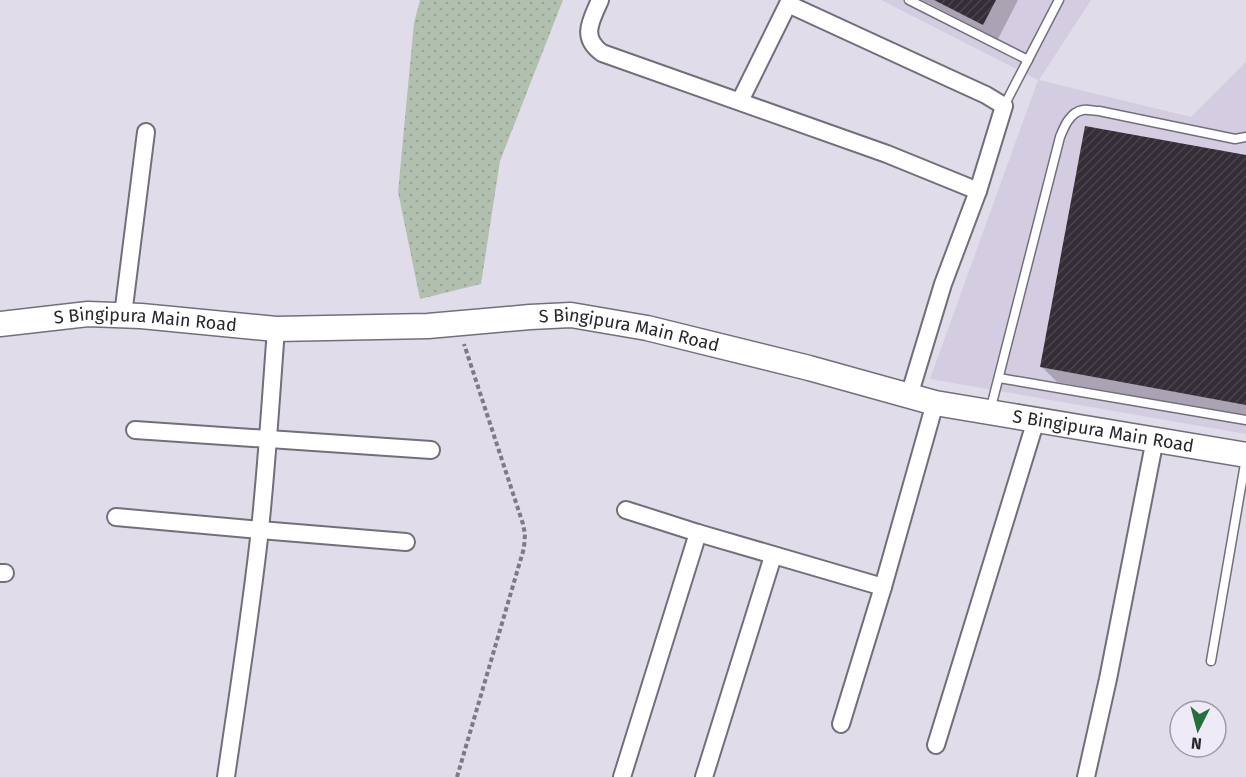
<svg xmlns="http://www.w3.org/2000/svg" width="1246" height="777" viewBox="0 0 1246 777" font-family="'Fira Sans',sans-serif">
  <style>
    .built { fill: #d4cce0 }
    .grass { fill: url(#grass-dots) }
    .shadow { fill: #0003 }
    .building { fill: url(#building-hatch) }
    .lines { fill: none; stroke-linecap: round; stroke-linejoin: round }
    .lane-casing { stroke: #736f7a; stroke-width: 11 }
    .street-casing { stroke: #736f7a; stroke-width: 20 }
    .secondary-casing { stroke: #736f7a; stroke-width: 27 }
    .path { stroke: #7d7a83; stroke-width: 4; stroke-dasharray: 4.5 3; stroke-linecap: butt }
    .lane { stroke: #fff; stroke-width: 8 }
    .street { stroke: #fff; stroke-width: 16 }
    .secondary { stroke: #fff; stroke-width: 24 }
    .labels { text-anchor: middle; stroke-width: 6; stroke-linejoin: round; paint-order: stroke }
    .street-label { font-size: 18px; fill: #29272c; stroke: #eeeaf7 }
  </style>
  <defs>
    <pattern id="grass-dots" width="8" height="8" patternUnits="userSpaceOnUse" patternTransform="scale(1.5)"><rect width="8" height="8" fill="#b2c0b0"/><path d="M2 2h.1M6 6h.1" fill="none" stroke="#99a598" stroke-width="1.8" stroke-linecap="round"/></pattern>
    <pattern id="building-hatch" width="6" height="6" patternUnits="userSpaceOnUse" patternTransform="scale(1.5)"><rect width="6" height="6" fill="#352e38"/><path d="M-1 1l2-2M0 6l6-6M5 7l2-2" fill="none" stroke="#4a444c"/></pattern>
  </defs>
  <rect width="100%" height="100%" fill="#e1dcea"/>
  <polygon class="built" points="881,0 1091,0 1039,80 1191,117 1246,62 1246,434 930,379 1038,80"/>
  <polygon class="grass" points="420,0 563,0 500,161 481,284 420,299 398,192 414,23"/>
  <g class="shadow">
    <polygon points="922,0 1018,0 998,39"/>
    <polygon points="1246,157 1246,416 1057,382 1042,367"/>
  </g>
  <g class="building">
    <polygon points="934,0 996,0 983,25"/>
    <polygon points="1085,126 1246,155 1246,405 1040,367"/>
  </g>
  <g class="lines">
    <g class="lane-casing">
      <g id="lane">
        <polyline points="909,0 1028,60"/>
        <polyline points="1004,106 1059,0"/>
        <polyline points="999,378 1246,420"/>
        <path d="M990 411 1060 137C1064 127 1070 112 1083 110 1087 109 1094 111 1099 111L1235 139 1246 137"/>
        <polyline points="1211,661 1246,458"/>
      </g>
    </g>
    <g class="street-casing">
      <g id="street">
        <path d="M600 0C591 21 580 37 602 53L887 154 978 191 943 284 909 396"/>
        <polyline points="740,101 788,4 951,79 986,95 1004,106 978,191"/>
        <polyline points="123,315 146,132"/>
        <polyline points="135,430 431,450"/>
        <polyline points="626,510 698,533 883,587"/>
        <polyline points="116,517 260,530 406,542"/>
        <polyline points="0,573 5,573"/>
        <polyline points="841,724 883,587 935,403"/>
        <polyline points="936,745 1036,420"/>
        <path d="M226 777C238 694 251 612 260 529 267 462 271 396 276 329"/>
        <polyline points="622,777 698,533"/>
        <polyline points="704,777 773,556"/>
        <polyline points="1086,777 1108,679 1155,439"/>
      </g>
    </g>
    <g class="secondary-casing">
      <g id="secondary">
        <path id="s1" d="M0 324 88 314 141 316 276 329 428 326 530 317 571 315 647 328 809 368 935 403 1246 455"/>
      </g>
    </g>
    <polyline class="path" points="457,777 524,548 525,534 523,524 464,344"/>
    <use href="#lane" class="lane"/>
    <use href="#street" class="street"/>
    <use href="#secondary" class="secondary"/>
  </g>
  <g class="labels">
    <g class="street-label">
      <text dy="6" stroke="none"><textPath href="#s1" startOffset="146">S Bingipura Main Road</textPath></text>
      <text dy="6" stroke="none"><textPath href="#s1" startOffset="632">S Bingipura Main Road</textPath></text>
      <text dy="6" stroke="none"><textPath href="#s1" startOffset="1118">S Bingipura Main Road</textPath></text>
    </g>
  </g>
  <g transform="translate(1198 729) rotate(186)"><circle r="28" fill="#eeeaf7" stroke="#9f9ca6" stroke-width="1.5"/>
  <path d="M0-4.5L10 22L0 15L-10 22Z" fill="#246f3d"/>
  <text y="-9" font-size="16" font-weight="bold" text-anchor="middle" fill="#29272c">N</text>
  </g>
</svg>
